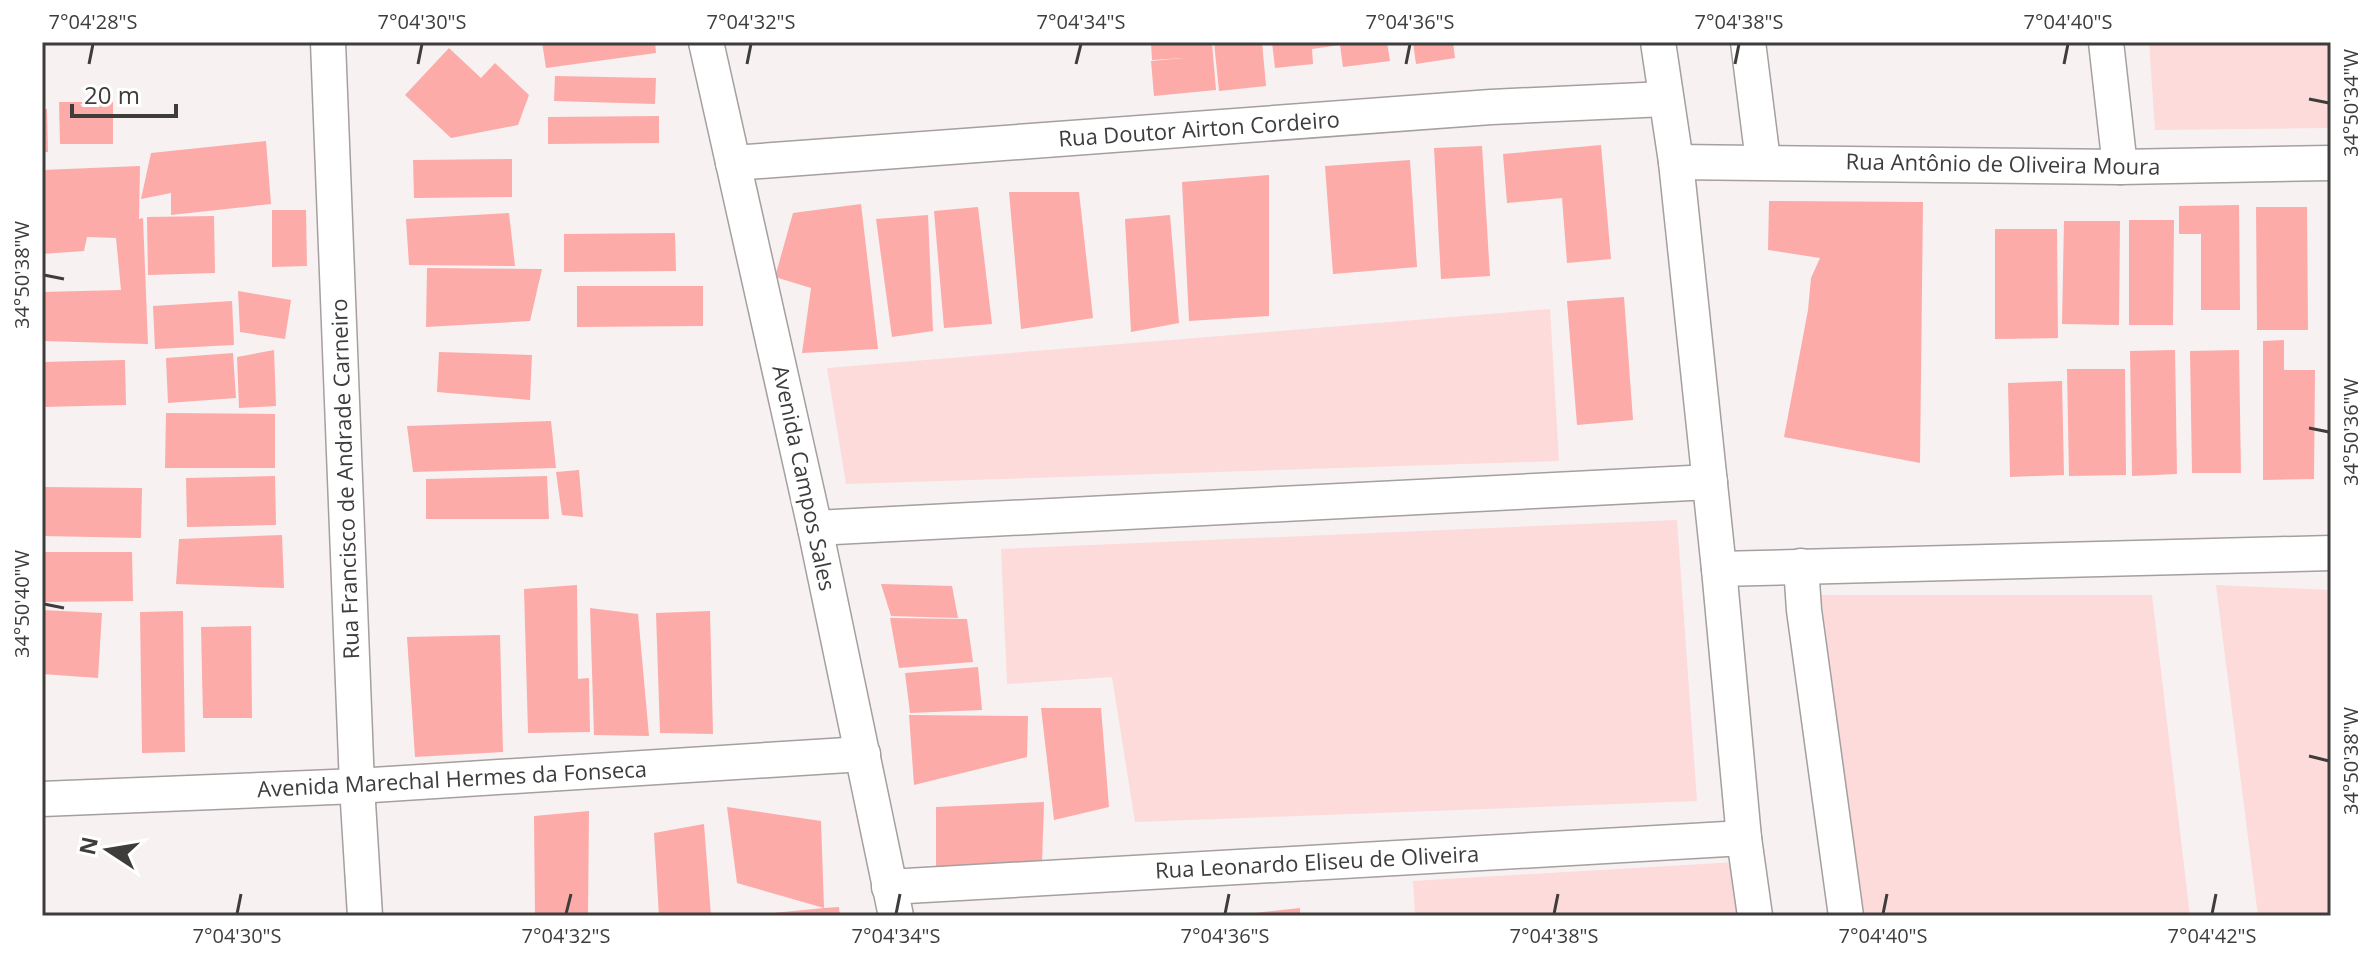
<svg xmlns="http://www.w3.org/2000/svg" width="2373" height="958" viewBox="0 0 2373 958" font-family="'Open Sans',sans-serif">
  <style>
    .green { fill: #fcdbda }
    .building { fill: #fcaba9 }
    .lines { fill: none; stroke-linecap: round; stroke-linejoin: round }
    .minor-casing { stroke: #a59f9f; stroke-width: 37 }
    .minor { stroke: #fff; stroke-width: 34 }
    .ticks { fill: none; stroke: #3f3c3c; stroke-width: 3 }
    .labels { text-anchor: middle; stroke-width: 8; stroke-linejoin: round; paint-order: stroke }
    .street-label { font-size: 22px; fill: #3f3c3c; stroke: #fff }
    .neatline { fill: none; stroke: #3f3c3c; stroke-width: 3 }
    .ticks-label { font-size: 20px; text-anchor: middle; fill: #3f3c3c }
  </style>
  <rect width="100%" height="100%" fill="#f8f1f1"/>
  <g class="green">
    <polygon points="2149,42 2331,42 2331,128 2155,130"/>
    <polygon points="1550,309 1559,461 846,484 827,368"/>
    <polygon points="1677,520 1697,801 1135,822 1112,677 1007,684 1001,549"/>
    <polygon points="2216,585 2331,590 2331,916 2258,916"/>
    <polygon points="1821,595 2152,595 2190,916 1861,916"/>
    <polygon points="1737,862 1740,916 1415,916 1413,881"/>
  </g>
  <g class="building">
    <polygon points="542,42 655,42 656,53 546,68"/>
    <polygon points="1151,42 1182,42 1182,45 1212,43 1216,90 1154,96 1151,61 1184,58 1152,60"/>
    <polygon points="1214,42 1262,42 1266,86 1219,91"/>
    <polygon points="1272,42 1387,42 1390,61 1343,67 1340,45 1312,49 1313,64 1275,68"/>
    <polygon points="1413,42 1453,42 1455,58 1416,64"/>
    <polygon points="449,48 481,78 495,63 529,95 518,125 451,138 405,95"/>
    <polygon points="555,76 656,78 655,104 554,101"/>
    <polygon points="59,102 113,102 113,144 60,144"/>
    <polygon points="42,109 47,109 48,152 42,152"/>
    <polygon points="659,116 659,143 548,144 548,117"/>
    <polygon points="266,141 271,204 171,215 171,193 141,199 151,153"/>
    <polygon points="1601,145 1611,259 1567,263 1562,198 1507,203 1503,154"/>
    <polygon points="1482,146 1490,276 1441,279 1434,148"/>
    <polygon points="512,159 512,197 414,198 413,160"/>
    <polygon points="1410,160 1417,267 1333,274 1325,166"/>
    <polygon points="140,166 139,219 143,218 148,344 42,341 42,292 121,290 116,238 87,237 84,251 42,254 42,170"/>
    <polygon points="1269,175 1269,316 1189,321 1182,182"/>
    <polygon points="1009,192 1079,192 1093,318 1021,329"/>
    <polygon points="1769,201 1923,202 1920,463 1784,437 1808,310 1811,278 1820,258 1768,250"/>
    <polygon points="861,204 878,349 802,353 811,288 775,277 793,213"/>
    <polygon points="2239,205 2240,310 2201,310 2201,234 2179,234 2179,206"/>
    <polygon points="978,207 992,324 944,328 934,211"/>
    <polygon points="2256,207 2307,207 2308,330 2257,330"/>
    <polygon points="272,210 306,210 307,266 272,267"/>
    <polygon points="509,213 515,266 409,265 406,219"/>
    <polygon points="928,215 933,331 892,337 876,219"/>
    <polygon points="1170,215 1179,323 1131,332 1125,219"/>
    <polygon points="214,216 215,273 148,275 147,217"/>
    <polygon points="2129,220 2174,220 2173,325 2129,325"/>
    <polygon points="2064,221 2120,221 2119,325 2062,324"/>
    <polygon points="1995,229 2057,229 2058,338 1995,339"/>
    <polygon points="675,233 676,271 564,272 564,234"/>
    <polygon points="427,268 542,269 530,321 426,327"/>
    <polygon points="577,286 703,286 703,326 577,327"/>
    <polygon points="238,291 291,300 285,339 240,332"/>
    <polygon points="1624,297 1633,420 1577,425 1567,301"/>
    <polygon points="232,301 234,345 155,349 153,306"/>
    <polygon points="2284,340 2284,370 2315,370 2314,479 2263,480 2263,341"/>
    <polygon points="274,350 276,406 239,408 237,357"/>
    <polygon points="2175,350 2177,474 2132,476 2130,351"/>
    <polygon points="2239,350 2241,473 2192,473 2190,351"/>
    <polygon points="439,352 532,355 530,400 437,392"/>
    <polygon points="233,353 236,398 168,403 166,358"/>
    <polygon points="125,360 126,405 42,407 42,362"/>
    <polygon points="2067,369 2125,369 2126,475 2069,476"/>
    <polygon points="2062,381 2064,475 2010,477 2008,383"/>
    <polygon points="166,413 275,414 275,468 165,468"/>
    <polygon points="551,421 556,468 413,472 407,426"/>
    <polygon points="579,470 583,517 562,515 556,472"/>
    <polygon points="275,476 276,525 187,527 186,478"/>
    <polygon points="547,476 549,519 426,519 426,479"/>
    <polygon points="42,487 142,488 141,538 42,536"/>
    <polygon points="282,535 284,588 176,584 179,539"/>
    <polygon points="42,552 132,552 133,601 42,602"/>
    <polygon points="881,584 952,586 958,618 891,616"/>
    <polygon points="577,585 578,679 589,678 590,732 528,733 524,589"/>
    <polygon points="590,608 638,614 649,736 594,735"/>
    <polygon points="42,610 102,613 98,678 42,674"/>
    <polygon points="183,611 185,752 142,753 140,612"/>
    <polygon points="710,611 713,734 660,733 656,613"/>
    <polygon points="890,618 967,619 973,662 899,668"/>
    <polygon points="251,626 252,718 203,718 201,627"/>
    <polygon points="500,635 503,752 415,757 407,637"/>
    <polygon points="978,667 982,710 910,713 905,673"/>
    <polygon points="1041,708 1101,708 1109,807 1054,820"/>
    <polygon points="909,715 1028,716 1027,757 914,785"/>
    <polygon points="1044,802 1042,864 936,867 936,807"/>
    <polygon points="727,807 821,821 824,908 839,907 840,916 763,916 763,914 824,908 737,883"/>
    <polygon points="589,811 588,916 535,916 534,816"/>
    <polygon points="704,824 711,916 659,916 654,833"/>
    <polygon points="1300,908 1300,916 1246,916 1246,914"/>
  </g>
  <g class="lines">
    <g class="minor-casing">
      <g id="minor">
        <polyline points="328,42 357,786 365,916"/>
        <polyline points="706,42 815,528 896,916"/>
        <polyline points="1658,42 1676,162 1719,569 1744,838 1755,916"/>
        <polyline points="1748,42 1763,161"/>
        <polyline points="2106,42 2120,167"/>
        <polyline points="1676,162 2120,167 2331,163"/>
        <polyline points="733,163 1491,107 1665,99"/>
        <polyline points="815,528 1710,482"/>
        <polyline points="1801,566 1804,610 1846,916"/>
        <polyline points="1719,569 2331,553"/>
        <polyline points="42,799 357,786 863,754"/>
        <polyline points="889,887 1744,838"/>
      </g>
    </g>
    <use href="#minor" class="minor"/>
  </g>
  <path class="ticks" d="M89 64 93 44M418 64 422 44M747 64 751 44M1076 64 1081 44M1406 64 1410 44M1735 64 1739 44M2064 64 2068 44M2309 99 2329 103M44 275 64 279M2309 428 2329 432M44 604 64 608M2309 756 2329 761M237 914 241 894M566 914 571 894M896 914 900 894M1225 914 1229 894M1554 914 1558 894M1883 914 1887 894M2212 914 2216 894"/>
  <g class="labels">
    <g class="street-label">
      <text transform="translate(1199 129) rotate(-4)" y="8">Rua Doutor Airton Cordeiro</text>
      <text transform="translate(2003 164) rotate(1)" y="8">Rua Antônio de Oliveira Moura</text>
      <text transform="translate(804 478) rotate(78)" y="8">Avenida Campos Sales</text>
      <text transform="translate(345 479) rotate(-92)" y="8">Rua Francisco de Andrade Carneiro</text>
      <text transform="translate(452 779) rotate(-3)" y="8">Avenida Marechal Hermes da Fonseca</text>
      <text transform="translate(1317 862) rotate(-3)" y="8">Rua Leonardo Eliseu de Oliveira</text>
    </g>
  </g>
  <rect width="2373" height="958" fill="none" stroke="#ffffff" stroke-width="88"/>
  <g transform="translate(108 850) rotate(282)" stroke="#ffffff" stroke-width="6" paint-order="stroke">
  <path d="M0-6L14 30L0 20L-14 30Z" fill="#3f3c3c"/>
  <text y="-12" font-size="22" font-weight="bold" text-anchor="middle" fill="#3f3c3c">N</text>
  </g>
  <path d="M72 104v12h104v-12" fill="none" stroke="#3f3c3c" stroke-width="4"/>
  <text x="84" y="104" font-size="24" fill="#3f3c3c" stroke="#ffffff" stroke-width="6" paint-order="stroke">20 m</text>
  <rect x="44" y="44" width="2285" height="870" class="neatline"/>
  <g class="ticks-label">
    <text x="93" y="29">7°04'28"S</text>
    <text x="422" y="29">7°04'30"S</text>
    <text x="751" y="29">7°04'32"S</text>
    <text x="1081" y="29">7°04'34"S</text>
    <text x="1410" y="29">7°04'36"S</text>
    <text x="1739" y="29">7°04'38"S</text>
    <text x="2068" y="29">7°04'40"S</text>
    <text transform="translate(2351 103) rotate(-90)" y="7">34°50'34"W</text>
    <text transform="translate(22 275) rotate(-90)" y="7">34°50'38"W</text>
    <text transform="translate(2351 432) rotate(-90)" y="7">34°50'36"W</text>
    <text transform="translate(22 604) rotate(-90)" y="7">34°50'40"W</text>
    <text transform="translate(2351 761) rotate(-90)" y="7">34°50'38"W</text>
    <text x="237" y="943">7°04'30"S</text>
    <text x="566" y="943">7°04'32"S</text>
    <text x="896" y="943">7°04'34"S</text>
    <text x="1225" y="943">7°04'36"S</text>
    <text x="1554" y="943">7°04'38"S</text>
    <text x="1883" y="943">7°04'40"S</text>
    <text x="2212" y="943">7°04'42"S</text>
  </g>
</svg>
